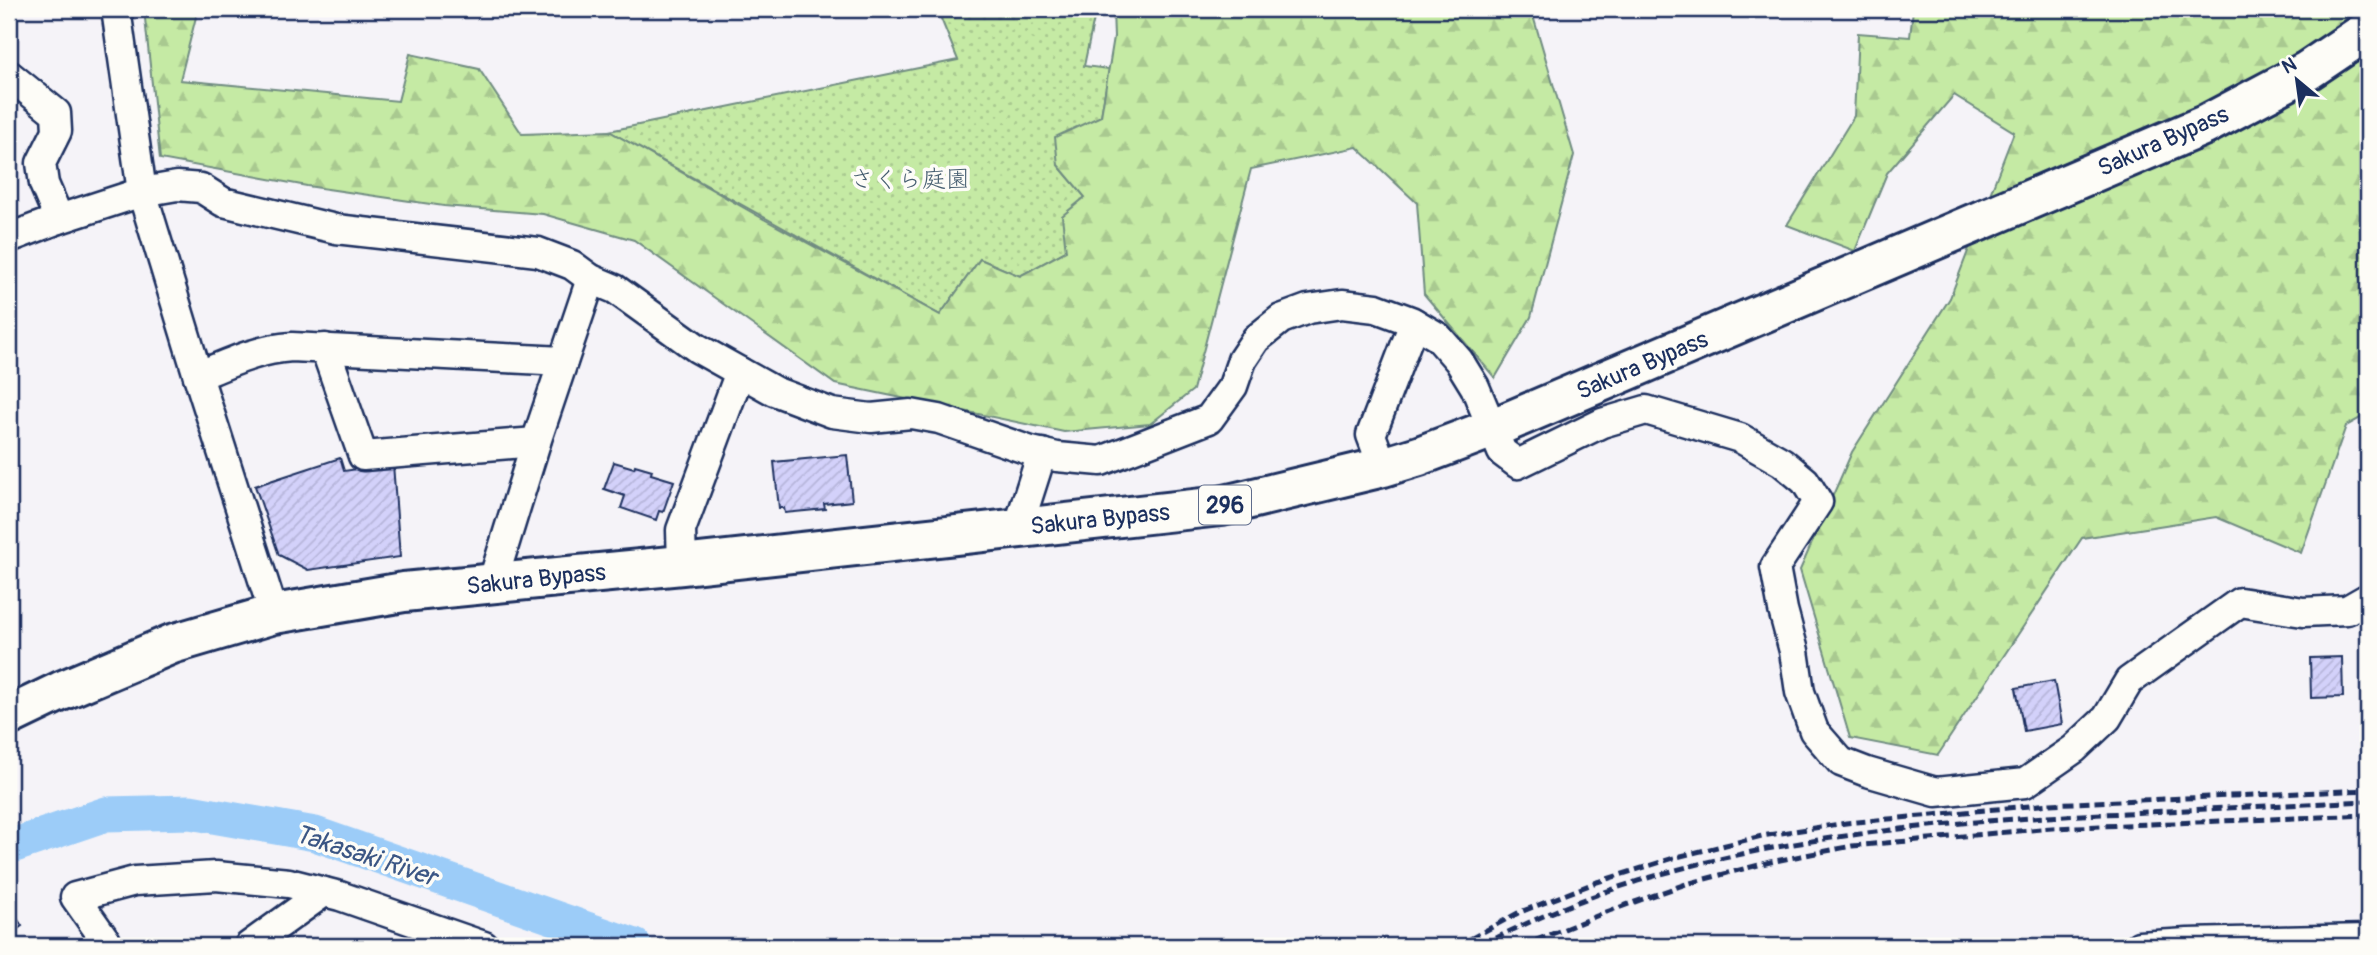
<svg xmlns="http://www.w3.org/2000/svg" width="2377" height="955" viewBox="0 0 2377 955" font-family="Pangolin,'Klee One',sans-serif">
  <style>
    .grass { fill: url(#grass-dots); stroke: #708c81; stroke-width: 2 }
    .forest { fill: url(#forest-firs); stroke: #708c81; stroke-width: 2 }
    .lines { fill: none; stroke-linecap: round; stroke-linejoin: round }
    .river { stroke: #9cccf8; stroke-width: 35 }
    .building { fill: url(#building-hatch); stroke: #1b2f5e; stroke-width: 2 }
    .minor-casing { stroke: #1b2f5e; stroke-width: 33 }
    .highway-casing { stroke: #1b2f5e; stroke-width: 44 }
    .minor { stroke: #fdfcf7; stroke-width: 28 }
    .highway { stroke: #fdfcf7; stroke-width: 38 }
    .rail { stroke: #1b2f5e; stroke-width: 5; stroke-dasharray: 10 5; stroke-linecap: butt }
    .labels { text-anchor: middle; stroke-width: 7; stroke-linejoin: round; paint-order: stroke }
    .shield { fill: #fdfcf7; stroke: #5f6c8c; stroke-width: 2 }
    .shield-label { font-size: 23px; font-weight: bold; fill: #1b2f5e }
    .street-label { font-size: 24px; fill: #1b2f5e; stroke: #fdfcf7 }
    .park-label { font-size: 24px; fill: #465e70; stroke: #fdfcf7 }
    .water-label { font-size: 26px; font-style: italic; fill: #3b5684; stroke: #fdfcf7 }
  </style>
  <defs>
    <pattern id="grass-dots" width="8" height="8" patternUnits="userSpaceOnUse" patternTransform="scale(1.75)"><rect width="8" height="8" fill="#c5eaa4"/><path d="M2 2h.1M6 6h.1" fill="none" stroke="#a9c990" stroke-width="1.8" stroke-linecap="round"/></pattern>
    <pattern id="forest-firs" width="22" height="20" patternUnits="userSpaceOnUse" patternTransform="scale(1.75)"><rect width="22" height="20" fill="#c5eaa4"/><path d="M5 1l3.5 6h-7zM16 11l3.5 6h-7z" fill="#a9c990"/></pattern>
    <pattern id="building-hatch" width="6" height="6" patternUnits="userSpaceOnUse" patternTransform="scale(1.75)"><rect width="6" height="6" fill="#d3d1fa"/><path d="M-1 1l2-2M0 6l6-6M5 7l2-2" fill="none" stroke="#b5b4d9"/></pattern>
  </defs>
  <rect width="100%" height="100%" fill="#f5f3f8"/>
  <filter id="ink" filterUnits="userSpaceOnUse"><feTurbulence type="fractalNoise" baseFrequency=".0143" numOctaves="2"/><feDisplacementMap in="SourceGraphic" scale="14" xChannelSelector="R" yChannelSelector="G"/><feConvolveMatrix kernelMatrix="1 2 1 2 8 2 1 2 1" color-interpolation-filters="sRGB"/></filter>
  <g filter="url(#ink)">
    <polygon class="grass" points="937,9 1096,9 1084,66 1109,69 1101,116 1058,165 1085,197 1066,251 1020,276 980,259 940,315 609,131 958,60"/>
    <g class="forest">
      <polygon points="144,9 198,9 180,80 398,101 410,54 479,69 522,134 609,131 760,217 940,315 980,259 1020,276 1066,251 1062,216 1085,197 1058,165 1055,137 1101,116 1114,37 1113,9 1531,9 1574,155 1531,317 1495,378 1424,294 1417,203 1357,147 1251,169 1193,390 1150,424 1064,432 835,384 634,240 543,214 444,206 307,186 160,159"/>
      <polygon points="1913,9 2368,9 2368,414 2346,426 2301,553 2216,517 2082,538 1938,755 1850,738 1800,570 1852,452 1950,298 2014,132 1954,95 1887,173 1855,251 1787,225 1854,116 1858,33 1910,37"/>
    </g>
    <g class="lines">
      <polyline class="river" points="9,847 106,814 190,812 315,834 635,946"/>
    </g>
    <g class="building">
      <polygon points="847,455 852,501 824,504 825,509 785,513 784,508 779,508 774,462"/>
      <polygon points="340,458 344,471 393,464 400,557 308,570 279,555 255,486"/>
      <polygon points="614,462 634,468 635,465 652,470 651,474 674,481 663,512 659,511 656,520 621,508 625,496 604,489"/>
      <polygon points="2342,657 2343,697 2311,698 2310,658"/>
      <polygon points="2054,681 2062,724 2024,731 2016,688"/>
      <polygon points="9,906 22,926 9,935"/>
    </g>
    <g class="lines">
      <g class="minor-casing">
        <g id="minor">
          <polyline points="116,9 142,192 198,376 274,614"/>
          <polyline points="9,75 56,113 57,131 41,163 44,184 59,219"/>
          <polyline points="9,238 59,219 142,192 177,186 201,188 223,202 336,229 538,252 572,265 591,279 615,289 697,348 774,391 832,413 871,418 911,414 939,419 1031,451 1057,457 1101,461 1209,419 1233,386 1242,360 1256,339 1281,319 1308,309 1342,304 1376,308 1411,321 1438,337 1459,361 1475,387 1502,452 1518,464 1602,423 1646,410 1740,438 1782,462 1805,481 1818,502 1775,567 1783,610 1794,651 1800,692 1814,731 1841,762 1867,772 1936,792 2025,783 2074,749 2107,718 2129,681 2240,602 2303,612 2347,610 2368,598"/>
          <polyline points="325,348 363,456 536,442"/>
          <path d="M198 376C229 363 258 349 292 347L563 361"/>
          <polyline points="1383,467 1371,435 1414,323"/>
          <polyline points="1018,528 1042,453"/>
          <polyline points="682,565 681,530 740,372"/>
          <polyline points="492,584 536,442 591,279"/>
          <polyline points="98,946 106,941 75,897 135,881 216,876 289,883 340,896 484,946"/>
          <polyline points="249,946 324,892"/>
          <polyline points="2139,946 2188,943 2368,939"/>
        </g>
      </g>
      <g class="highway-casing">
        <polyline id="highway" points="9,716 61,691 172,644 274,614 404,592 682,565 1221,506 1383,467 1419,456 1493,428 2205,125 2307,71 2368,30"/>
      </g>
      <use href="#minor" class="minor"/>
      <use href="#highway" class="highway"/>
      <g class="rail">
        <polyline points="1457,946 1518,913 1597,882 1677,857 1762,836 1846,823 2050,804 2368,790"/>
        <path d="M1481 946C1678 841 1906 823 2125 813 2206 809 2287 805 2368 801"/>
        <polyline points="1522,946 1609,911 1686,884 1770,862 1852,846 2052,828 2368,815"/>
      </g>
    </g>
  </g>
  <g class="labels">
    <rect class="shield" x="1199" y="485.5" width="52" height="39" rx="5"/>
    <g class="shield-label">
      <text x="1225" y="513">296</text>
    </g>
    <g class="street-label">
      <text transform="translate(2163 141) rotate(-24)" y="8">Sakura Bypass</text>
      <text transform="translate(1642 365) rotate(-23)" y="8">Sakura Bypass</text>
      <text transform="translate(1100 519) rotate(-6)" y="8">Sakura Bypass</text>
      <text transform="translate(536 579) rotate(-6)" y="8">Sakura Bypass</text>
    </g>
    <g class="park-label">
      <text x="910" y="187">さくら庭園</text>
    </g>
    <g class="water-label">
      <text transform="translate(366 855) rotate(18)" y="9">Takasaki River</text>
    </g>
  </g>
  <rect width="2377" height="955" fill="none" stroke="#fdfcf7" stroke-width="35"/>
  <rect x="18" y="18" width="2342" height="920" fill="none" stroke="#1b2f5e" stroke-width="2.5" filter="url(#ink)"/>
  <g transform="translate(2297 80) rotate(331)" stroke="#fdfcf7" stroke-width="5" paint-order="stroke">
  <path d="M0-5L12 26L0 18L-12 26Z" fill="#1b2f5e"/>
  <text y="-10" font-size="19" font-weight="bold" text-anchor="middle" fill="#1b2f5e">N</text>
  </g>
</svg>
